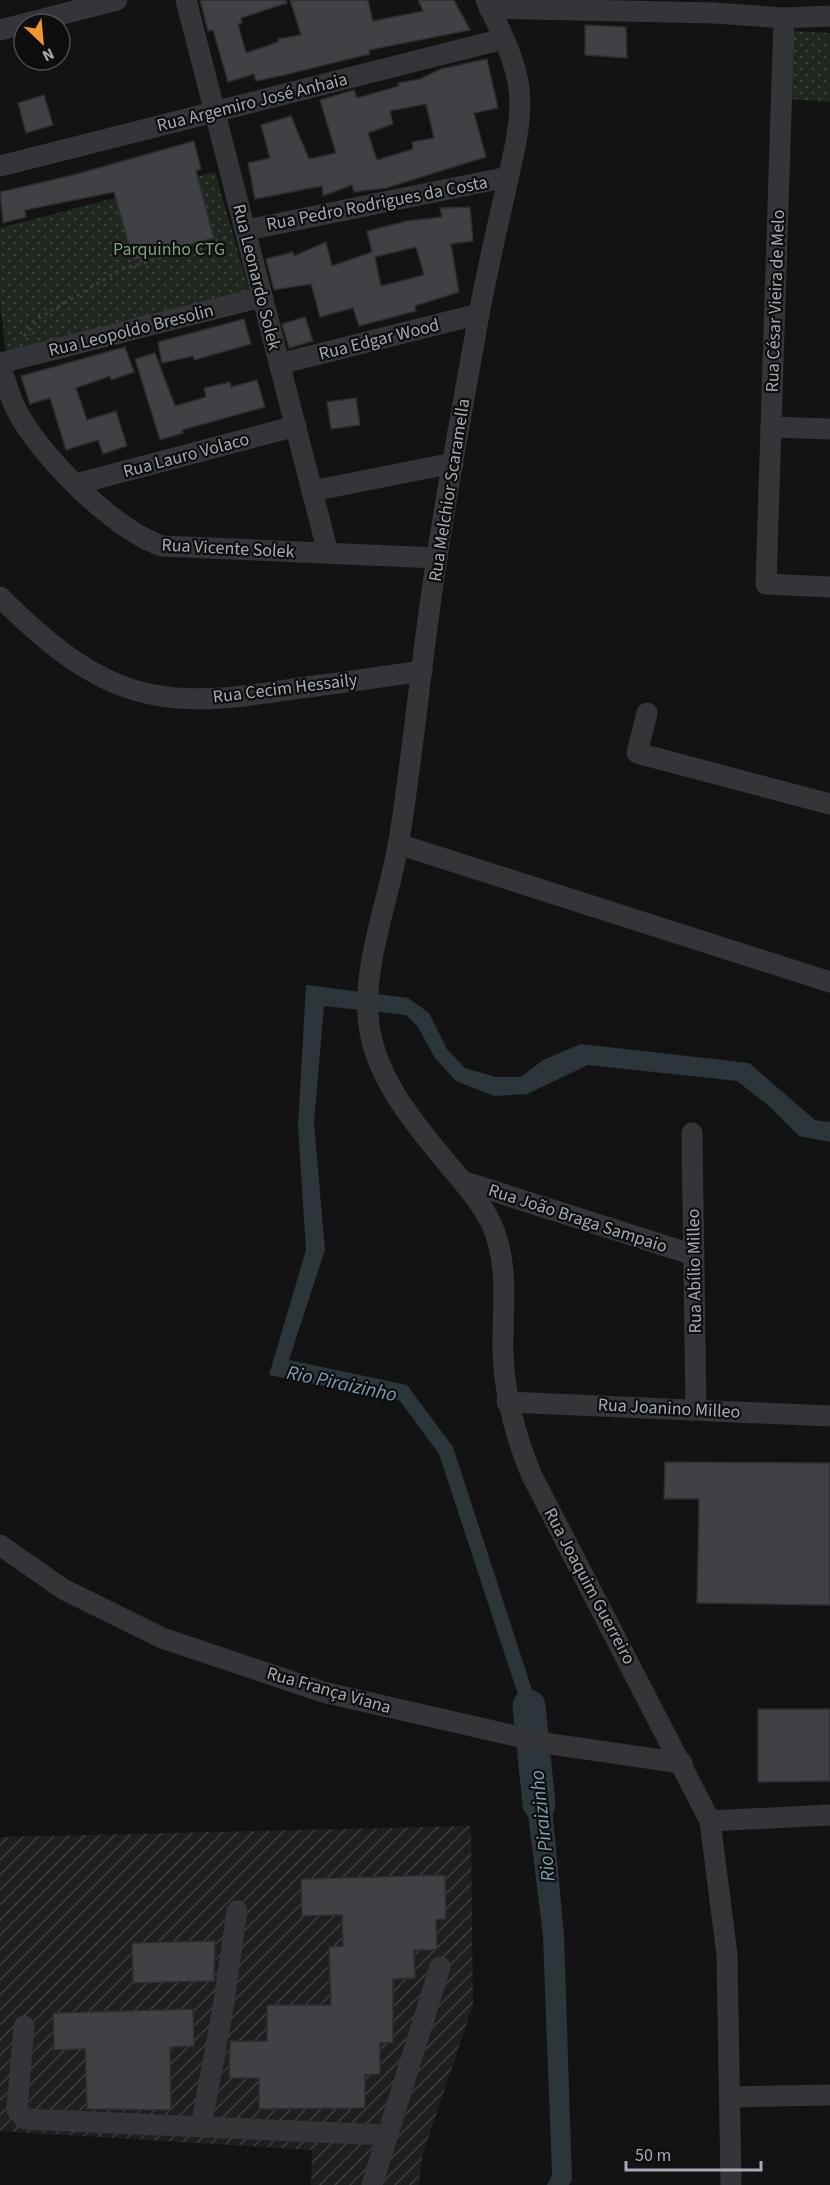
<svg xmlns="http://www.w3.org/2000/svg" width="830" height="2185" viewBox="0 0 830 2185" font-family="'Source Sans 3',sans-serif">
  <style>
    .industrial { fill: url(#industrial-furrows) }
    .grass { fill: url(#grass-dots) }
    .water { fill: #2b353a }
    .lines { fill: none; stroke-linecap: round; stroke-linejoin: round }
    .river { stroke: #2b353a; stroke-width: 33 }
    .building { fill: #3f4144; stroke: #2d2d30; stroke-width: 1.5; fill-rule: evenodd }
    .path { stroke: #3a3c40; stroke-width: 3; stroke-dasharray: 3 4.5; stroke-linecap: butt }
    .minor { stroke: #343539; stroke-width: 21 }
    .labels { text-anchor: middle; stroke-width: 4.5; stroke-linejoin: round; paint-order: stroke }
    .street-label { font-size: 18px; fill: #a4abb5; stroke: #0e0e0f }
    .park-label { font-size: 18px; fill: #7da07b; stroke: #0e0e0f }
    .water-label { font-size: 20px; font-style: italic; fill: #7b9eb0; stroke: #0e0e0f }
  </style>
  <defs>
    <pattern id="industrial-furrows" width="10" height="10" patternUnits="userSpaceOnUse" patternTransform="scale(1.5)"><rect width="10" height="10" fill="#1f1f21"/><path d="M-1 1l2-2M0 10L10 0M9 11l2-2" fill="none" stroke="#3d3d3f"/></pattern>
    <pattern id="grass-dots" width="8" height="8" patternUnits="userSpaceOnUse" patternTransform="scale(1.5)"><rect width="8" height="8" fill="#1f271f"/><path d="M2 2h.1M6 6h.1" fill="none" stroke="#3d443d" stroke-width="1.8" stroke-linecap="round"/></pattern>
  </defs>
  <rect width="100%" height="100%" fill="#131314"/>
  <polygon class="industrial" points="471,1826 473,2005 422,2157 419,2185 311,2185 312,2150 0,2131 0,1837"/>
  <g class="grass">
    <polygon points="790,31 830,33 830,102 790,99"/>
    <polygon points="215,172 250,293 6,355 0,302 0,228"/>
  </g>
  <g class="water">
    <polygon points="306,985 408,998 429,1013 447,1049 465,1068 496,1077 521,1077 543,1060 581,1044 749,1063 815,1120 830,1122 830,1142 799,1136 768,1105 737,1081 588,1065 527,1094 494,1096 456,1081 435,1058 418,1027 406,1015 324,1006 314,1123 325,1250 289,1360 407,1385 453,1447 538,1708 539,1739 525,1738 524,1713 439,1454 400,1401 269,1375 306,1250 298,1126"/>
    <polygon points="521,1757 548,1762 564,1935 572,2180 569,2185 547,2185 552,2175 543,1936"/>
  </g>
  <g class="lines">
    <polyline class="river" points="529,1706 539,1804"/>
  </g>
  <g class="building">
    <polygon points="200,0 286,0 287,3 241,18 242,23 238,24 246,53 278,42 278,39 301,35 290,0 368,0 373,21 423,11 418,0 454,0 470,30 369,50 370,54 284,75 256,81 254,74 228,82 213,30 208,31"/>
    <polygon points="585,25 626,27 627,58 585,55"/>
    <path d="M487 59 498 108 474 113 486 157 386 188 354 192 352 185 323 196 322 186 255 199 248 163 270 158 261 125 291 116 309 159 336 153 320 100 354 90 357 98 399 86 398 83 420 79 441 69ZM426 104 434 138 412 142 413 149 377 160 368 133 393 124 390 111Z"/>
    <polygon points="44,95 53,125 26,133 18,103"/>
    <polygon points="194,141 201,169 196,171 214,238 133,260 114,192 25,210 26,217 3,223 0,192 73,175"/>
    <path d="M470 207 473 241 451 244 459 292 415 306 416 311 359 326 353 308 320 317 311 284 274 290 266 259 293 252 294 256 326 242 332 266 372 252 367 231 407 221 442 217 440 208ZM416 247 424 275 381 286 375 257Z"/>
    <polygon points="305,317 313,341 289,348 282,324"/>
    <polygon points="244,319 251,344 194,360 193,356 162,363 158,342"/>
    <polygon points="125,347 134,372 111,380 110,376 76,388 87,420 116,411 127,446 103,454 98,440 66,450 50,398 30,404 21,376"/>
    <polygon points="155,353 175,406 206,397 204,388 230,382 231,387 257,380 265,407 182,430 183,433 160,440 135,359"/>
    <polygon points="356,398 360,425 331,429 327,402"/>
    <polygon points="665,1462 830,1463 830,1605 697,1603 699,1499 664,1499"/>
    <polygon points="758,1709 830,1709 830,1781 758,1782"/>
    <polygon points="445,1875 446,1919 436,1920 437,1950 414,1950 415,1978 393,1979 393,2043 380,2043 380,2074 365,2075 365,2108 259,2109 259,2078 229,2078 230,2041 267,2041 267,2005 331,2005 329,1947 343,1946 342,1915 302,1916 301,1879"/>
    <polygon points="215,1941 214,1981 133,1983 132,1943"/>
    <polygon points="193,2009 194,2046 170,2047 171,2110 87,2109 85,2049 54,2050 53,2013"/>
  </g>
  <g class="lines">
    <polyline class="path" points="24,336 39,318 120,270 228,237"/>
    <g class="minor">
      <polyline points="186,0 328,553"/>
      <path d="M486 0C500 31 520 66 520 102 520 133 511 163 505 193 494 241 483 288 475 337 462 410 448 484 437 557 422 652 414 747 399 841 390 895 364 961 368 1015 371 1072 412 1121 447 1163 462 1181 482 1203 492 1225 510 1267 502 1310 503 1355 505 1398 515 1435 531 1474L710 1821 727 1955 731 2185"/>
      <polyline points="489,8 714,13 784,18 830,16"/>
      <polyline points="784,18 766,584 830,587"/>
      <polyline points="0,30 117,0"/>
      <polyline points="0,166 503,39"/>
      <polyline points="247,230 508,177"/>
      <polyline points="0,363 262,297"/>
      <polyline points="279,364 479,314"/>
      <path d="M0 365C5 379 9 395 16 409 39 455 113 529 162 546L437 558"/>
      <polyline points="771,427 830,429"/>
      <polyline points="76,484 296,426"/>
      <polyline points="312,491 453,463"/>
      <path d="M0 597C42 639 94 685 155 695 202 704 253 695 300 688 340 683 381 677 422 671"/>
      <polyline points="647,713 637,753 830,804"/>
      <polyline points="398,844 830,982"/>
      <polyline points="692,1133 696,1409"/>
      <polyline points="462,1181 694,1255"/>
      <polyline points="507,1402 830,1416"/>
      <polyline points="0,1545 63,1589 162,1638 323,1692 551,1744 682,1763"/>
      <polyline points="710,1821 830,1815"/>
      <polyline points="24,2026 17,2110 25,2119 386,2135"/>
      <polyline points="730,2097 830,2095"/>
      <polyline points="201,2127 223,2008 237,1911"/>
      <polyline points="372,2185 440,1967"/>
    </g>
  </g>
  <g class="labels">
    <g class="street-label">
      <text transform="translate(252 102) rotate(-14)" y="6">Rua Argemiro José Anhaia</text>
      <text transform="translate(377 203) rotate(-11)" y="6">Rua Pedro Rodrigues da Costa</text>
      <text transform="translate(257 277) rotate(76)" y="6">Rua Leonardo Solek</text>
      <text transform="translate(775 301) rotate(-88)" y="6">Rua César Vieira de Melo</text>
      <text transform="translate(131 330) rotate(-14)" y="6">Rua Leopoldo Bresolin</text>
      <text transform="translate(379 339) rotate(-14)" y="6">Rua Edgar Wood</text>
      <text transform="translate(186 455) rotate(-15)" y="6">Rua Lauro Volaco</text>
      <text transform="translate(449 490) rotate(-81)" y="6">Rua Melchior Scaramella</text>
      <text transform="translate(228 548) rotate(3)" y="6">Rua Vicente Solek</text>
      <text transform="translate(285 688) rotate(-7)" y="6">Rua Cecim Hessaily</text>
      <text transform="translate(578 1218) rotate(18)" y="6">Rua João Braga Sampaio</text>
      <text transform="translate(694 1271) rotate(-91)" y="6">Rua Abílio Milleo</text>
      <text transform="translate(669 1408) rotate(3)" y="6">Rua Joanino Milleo</text>
      <text transform="translate(590 1586) rotate(62)" y="6">Rua Joaquim Guerreiro</text>
      <text transform="translate(329 1690) rotate(16)" y="6">Rua França Viana</text>
    </g>
    <g class="park-label">
      <text x="169" y="255">Parquinho CTG</text>
    </g>
    <g class="water-label">
      <text transform="translate(342 1383) rotate(12)" y="7">Rio Piraizinho</text>
      <text transform="translate(542 1826) rotate(-96)" y="7">Rio Piraizinho</text>
    </g>
  </g>
  <g transform="translate(42 42) rotate(154)"><circle r="28" fill="#0e0e0f" stroke="#4a4d51" stroke-width="1.5"/>
  <path d="M0-4.5L10 22L0 15L-10 22Z" fill="#f2982d"/>
  <text y="-9" font-size="16" font-weight="bold" text-anchor="middle" fill="#a4abb5">N</text>
  </g>
  <path d="M626 2161v9h135v-9" fill="none" stroke="#a4abb5" stroke-width="3"/>
  <text x="635" y="2161" font-size="18" fill="#a4abb5" stroke="#0e0e0f" stroke-width="4.5" paint-order="stroke">50 m</text>
</svg>
